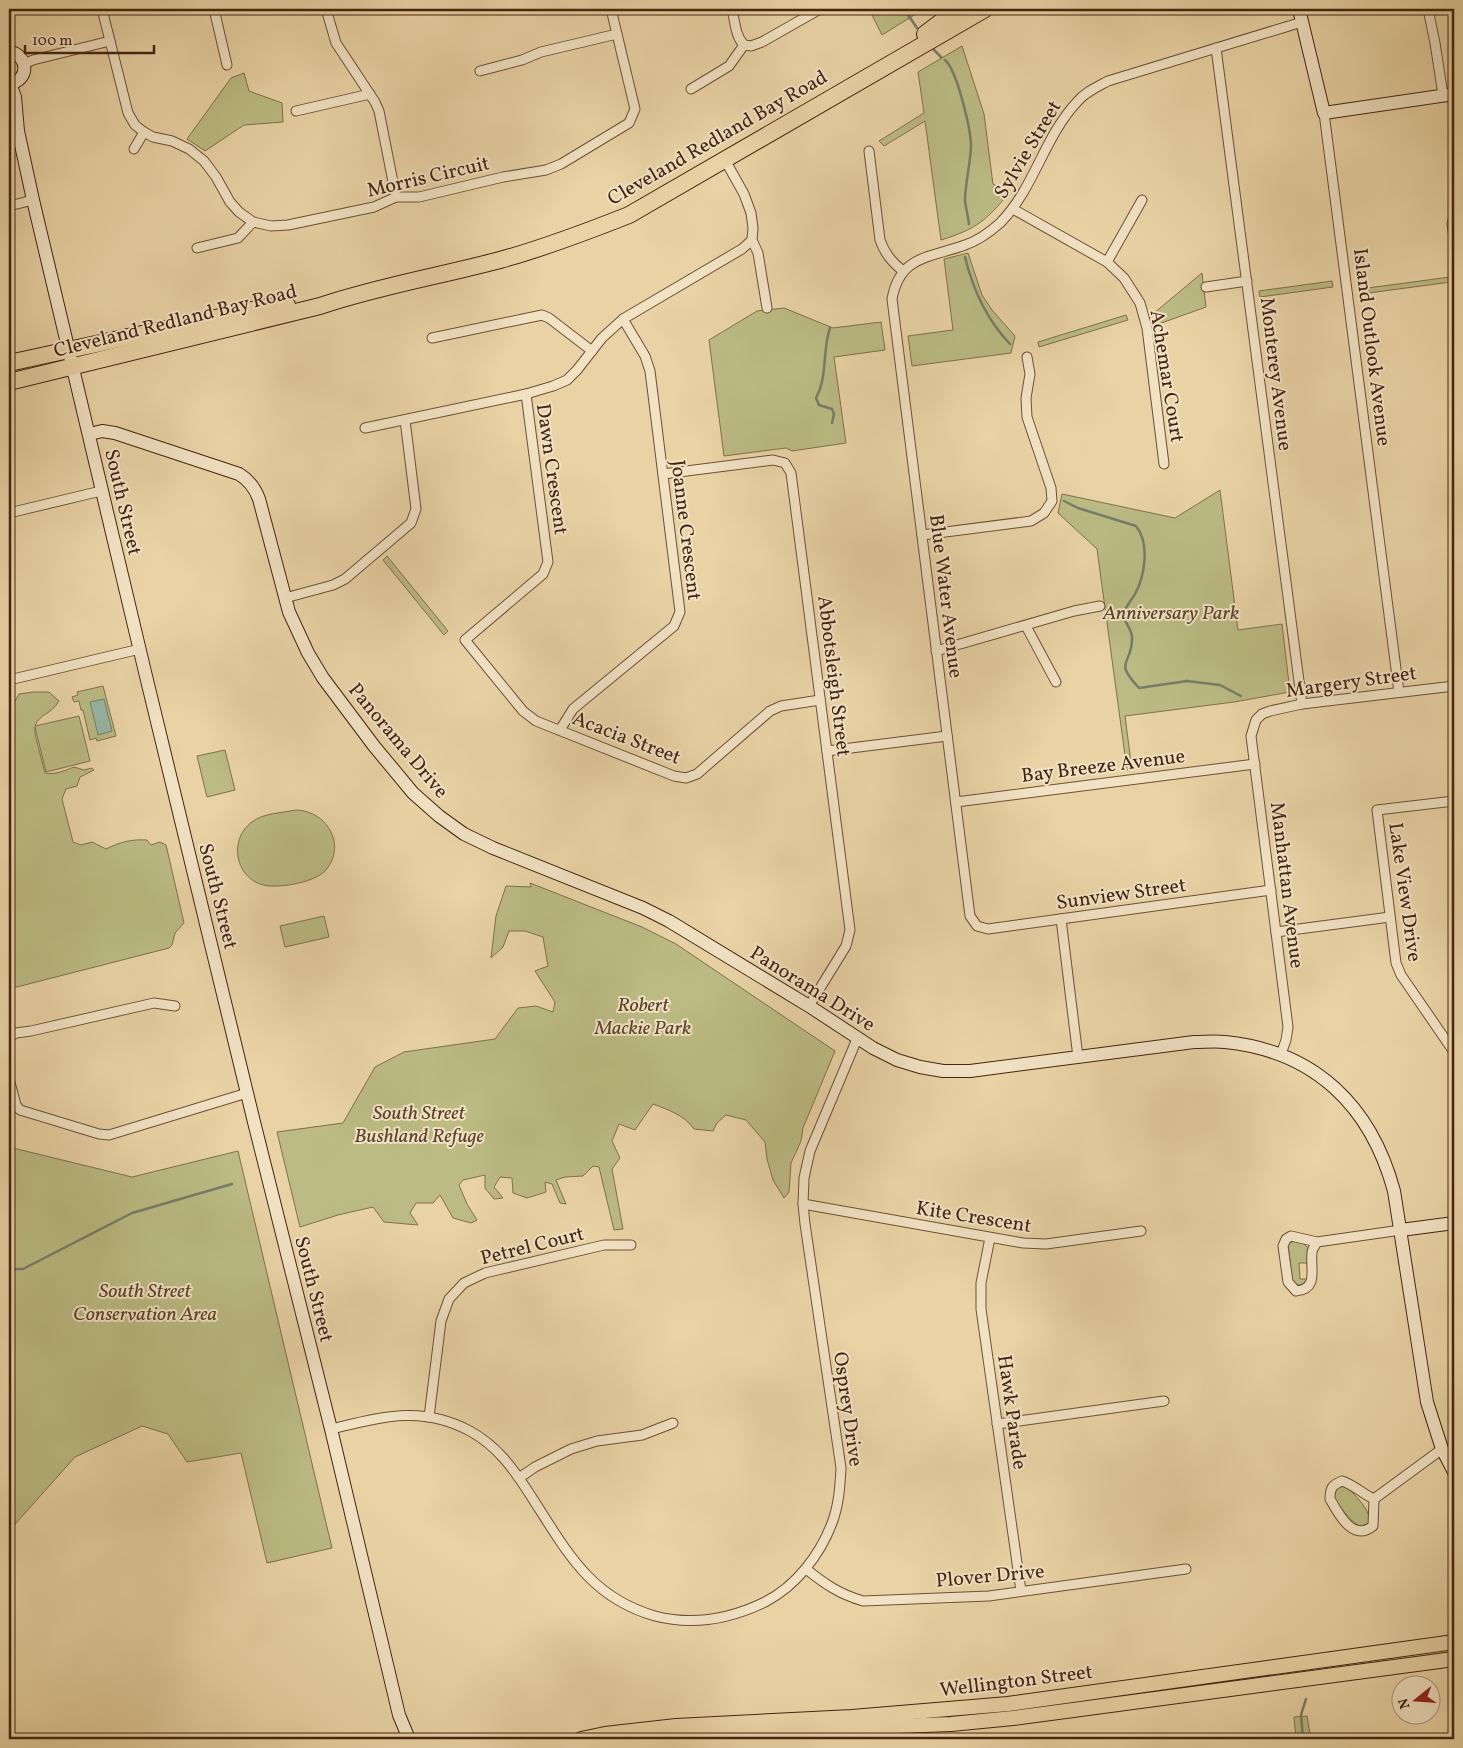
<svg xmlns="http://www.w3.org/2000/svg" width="1463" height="1748" viewBox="0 0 1463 1748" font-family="Vollkorn,serif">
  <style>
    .green { fill: #bbbb83; stroke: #80704c }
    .water { fill: #97b8a7; stroke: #767d6c }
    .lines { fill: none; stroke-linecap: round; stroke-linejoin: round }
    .stream { stroke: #767d6c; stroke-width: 2.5 }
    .street-casing { stroke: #6d5038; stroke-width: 11 }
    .secondary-casing { stroke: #442414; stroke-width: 14 }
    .primary-casing { stroke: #442414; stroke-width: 16 }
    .highway-casing { stroke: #442414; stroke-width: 18 }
    .street { stroke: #f1e2c4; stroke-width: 9 }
    .secondary { stroke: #f1e2c4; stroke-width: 12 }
    .primary { stroke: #e9d3a5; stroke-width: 14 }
    .highway { stroke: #e9d3a5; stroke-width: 16 }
    .labels { text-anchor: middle; stroke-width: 4; stroke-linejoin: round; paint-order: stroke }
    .street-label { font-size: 20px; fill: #442414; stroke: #f1e2c4 }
    .park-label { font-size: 20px; font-style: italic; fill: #5c422a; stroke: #f1e2c4 }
  </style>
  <rect width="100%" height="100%" fill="#e9d3a5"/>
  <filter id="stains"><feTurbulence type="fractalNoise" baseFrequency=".004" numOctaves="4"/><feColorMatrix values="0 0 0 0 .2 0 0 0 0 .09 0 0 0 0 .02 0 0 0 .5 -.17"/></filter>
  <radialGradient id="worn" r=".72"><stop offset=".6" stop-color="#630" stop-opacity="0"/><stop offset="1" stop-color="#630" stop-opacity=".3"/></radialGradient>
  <g class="green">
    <polygon points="869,9 924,9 882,35"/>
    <path d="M962 46 984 114 993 184 1009 193C986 221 976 229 941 240L925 121 884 146 879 141 924 113 918 72Z"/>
    <polygon points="244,73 249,91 282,103 283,122 244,125 205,151 187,139 231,78"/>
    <polygon points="968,253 982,295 992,310 1015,336 1011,353 912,366 908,336 953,330 944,259"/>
    <polygon points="1202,273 1206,307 1156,325 1154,313"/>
    <polygon points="1450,277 1451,282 1361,294 1360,289"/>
    <polygon points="1332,281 1333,287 1260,297 1259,291"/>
    <polygon points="784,308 833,328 881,322 885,350 834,357 846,443 792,451 786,448 724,456 709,340 757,311"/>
    <polygon points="1126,315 1128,320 1039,347 1038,342"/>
    <polygon points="1220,490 1238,630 1282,624 1290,692 1234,702 1125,716 1132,770 1127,770 1097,549 1058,513 1062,494 1175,518"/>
    <polygon points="387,556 448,631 444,635 383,560"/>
    <polygon points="103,686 116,736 97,741 96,738 90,740 83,710 81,710 79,701 74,702 72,697 78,695 77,692"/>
    <path d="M33 692H49L59 701C50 716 41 712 35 726L79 716 90 761 46 772 35 727V734L45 773C55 775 64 771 74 767L84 770 92 768 94 770 80 777 77 786 66 789 62 799 73 842 81 845 92 842 106 849C120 842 132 839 147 840L151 845 160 842 166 845 184 923 175 933 172 945 169 948 9 989V768L12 751 9 740V712L19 694Z"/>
    <polygon points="225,750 235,790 207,797 197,756"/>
    <path d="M296 810C328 811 348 847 324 872 313 882 285 887 270 886 237 884 226 841 252 822 263 813 282 813 296 810Z"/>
    <path d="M530 883 642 927 676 944 835 1051 803 1128 801 1141 791 1163 789 1192 784 1198 773 1180 767 1159 765 1142 746 1120 726 1115 717 1123 713 1131 694 1129C684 1115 669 1110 653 1104L635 1130 619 1124 612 1141 620 1158 612 1169 623 1229 614 1230 599 1167 593 1166 583 1176 565 1177 556 1180 566 1204 560 1203 552 1184 545 1182 546 1192 527 1198 513 1193 512 1178 500 1177 494 1187 503 1198 494 1199 485 1188V1175L463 1180 459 1185 467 1204 477 1220 471 1223 453 1218 440 1195 433 1203H416L410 1213 418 1225 384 1222 373 1207 338 1215 300 1227 277 1132 343 1123 375 1067 404 1052 495 1039 518 1008 536 1006 553 1012 555 1002 535 971 548 966 543 937 525 931H509L503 947 491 958 496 916 506 886 531 887Z"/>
    <polygon points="324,916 329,937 285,947 280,926"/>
    <polygon points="9,1147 132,1177 238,1151 332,1548 267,1563 241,1453 187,1462 168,1434 142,1426 75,1457 9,1531"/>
    <polygon points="1294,1241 1303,1243 1308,1248 1308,1263 1299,1263 1300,1279 1309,1279 1302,1285 1295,1285 1292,1279 1288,1244"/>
    <path d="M1346 1486C1355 1496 1368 1506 1370 1521L1364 1527C1352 1526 1341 1507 1333 1497 1335 1489 1338 1487 1346 1486Z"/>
    <polygon points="1307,1716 1311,1739 1296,1739 1294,1717"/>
  </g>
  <polygon class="water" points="104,699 112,731 98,735 90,702"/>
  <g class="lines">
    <g class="stream">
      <polyline points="904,9 917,28"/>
      <polyline points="933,49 941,57"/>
      <path d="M945 60C957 70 970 127 971 144 971 163 965 182 965 201 966 209 968 216 969 224"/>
      <path d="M965 257C973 290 986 319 1010 344"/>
      <path d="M830 328C822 351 828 376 816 398L819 405 832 409 834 414 832 423"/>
      <path d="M1064 501 1078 508 1136 526C1150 543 1145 576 1135 594 1131 601 1125 607 1123 615 1125 623 1131 628 1132 637 1133 666 1112 659 1139 688L1187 681 1220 685 1241 696"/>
      <polyline points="9,1269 23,1269 132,1213 232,1184"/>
      <polyline points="1303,1739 1301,1715 1306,1699"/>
    </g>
    <g class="street-casing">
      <g id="street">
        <polyline points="102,9 128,113 135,125 144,132 153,137 172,141 189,149 204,161 216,177 230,202 239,212 253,222 271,226 288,225 374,207 396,197 419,197 503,177 546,170 561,164 629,123 635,109 611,9"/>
        <polyline points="214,9 227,65"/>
        <polyline points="326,9 336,43 375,102 379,111 396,197"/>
        <path d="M732 9C735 21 735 36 744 45"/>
        <polyline points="1428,9 1435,43 1443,95"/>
        <polyline points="744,45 751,46 762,42 820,9"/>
        <polyline points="1216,48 1302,704"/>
        <polyline points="24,64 33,60 110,41"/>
        <polyline points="480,71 522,60 541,52 617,34"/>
        <polyline points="691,89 729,66 744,45"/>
        <polyline points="296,111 370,94"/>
        <polyline points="1324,113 1399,692"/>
        <polyline points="134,149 144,132"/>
        <path d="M869 151 880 240C885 254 892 262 903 271"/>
        <polyline points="725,160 744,194 751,213 753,228 752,240 758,253 767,308"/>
        <polyline points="9,206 33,200"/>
        <polyline points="1013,209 1107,262 1124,278 1140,303 1147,328 1164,464"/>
        <polyline points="1454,216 1452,224 1454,237"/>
        <polyline points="752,240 742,249 623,319 602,338 577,370 567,380 553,386 526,394 548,562 543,574 465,640 523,711 536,721 674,776 686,778 697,774 770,711 781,706 820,700"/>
        <polyline points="197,248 238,238 253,222"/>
        <polyline points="1107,262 1142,200"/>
        <polyline points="1206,287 1247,281"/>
        <polyline points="432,338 542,315 549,318 592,351"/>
        <polyline points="365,428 526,394"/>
        <polyline points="663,474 773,460 785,463 791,473 850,930 846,946 809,1006"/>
        <polyline points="9,513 101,491"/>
        <polyline points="922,535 1031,521 1044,513 1052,501 1051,488 1027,417 1026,398 1030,374 1027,357"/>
        <polyline points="285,598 333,585 345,579 411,523 416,509 405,420"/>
        <polyline points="1026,626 1056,682"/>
        <polyline points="936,651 1074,611 1100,606"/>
        <polyline points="9,680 140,649"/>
        <polyline points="560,730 573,709 674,626 680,612 650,371 645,356 623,319"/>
        <polyline points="827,751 947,736"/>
        <polyline points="1454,801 1377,810 1396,963 1401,975 1454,1052"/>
        <polyline points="956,802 1255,764"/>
        <path d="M1271 890 988 929 977 926 970 916 892 299C900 255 930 258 965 245 977 241 990 232 1000 223 1034 189 1044 137 1077 102 1085 92 1097 87 1108 81L1302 22"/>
        <polyline points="1061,919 1078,1057"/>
        <polyline points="1276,932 1390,917"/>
        <polyline points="9,1037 16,1033 31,1031 154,1003 175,1006"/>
        <polyline points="1281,1054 1286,1040 1288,1027 1251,736 1256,720 1262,714 1270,711 1302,704 1454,686"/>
        <polyline points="9,1079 16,1105 20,1110 99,1134 109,1135 247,1093"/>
        <polyline points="803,1204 1023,1243 1046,1244 1141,1231"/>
        <polyline points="990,1238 981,1283 981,1309 1021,1591"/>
        <path d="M1317 1242C1315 1246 1312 1249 1312 1253 1310 1269 1319 1289 1296 1291L1288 1282 1283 1246 1286 1239 1291 1236 1317 1242 1401 1230"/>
        <polyline points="429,1417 441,1321 449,1299 464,1283 485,1273 604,1245 631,1245"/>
        <polyline points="997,1424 1164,1401"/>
        <path d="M331 1429C382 1417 421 1405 470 1431 497 1446 513 1468 529 1493 565 1548 588 1597 655 1616 693 1626 730 1619 765 1602 796 1586 820 1555 832 1523 839 1505 840 1486 841 1468L805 1224 803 1204 804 1178 810 1151 857 1039"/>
        <polyline points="519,1478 535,1467 571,1449 597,1441 642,1435 673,1423"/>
        <path d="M1342 1481C1354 1485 1363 1494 1374 1499L1373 1526C1353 1542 1339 1515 1330 1499 1330 1488 1332 1485 1342 1481Z"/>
        <polyline points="1374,1499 1442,1449"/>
        <path d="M806 1569C825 1584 839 1594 863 1601L989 1596 1186 1569"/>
      </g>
    </g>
    <g class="secondary-casing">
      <g id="secondary">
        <polyline points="1299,9 1324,113 1454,94"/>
        <path d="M9 51C29 56 30 80 9 84"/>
        <polyline points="10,84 15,97 18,131 33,200 145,672 254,1122 331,1429 399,1715 409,1739"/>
        <path d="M90 434 102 431 115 433 239 474C249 480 255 488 259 499L289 612 308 653 323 678 374 746 413 793 439 816 464 834 493 848 643 908 669 921 809 1006 873 1048 897 1060 920 1067 943 1071H970L1194 1042C1205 1042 1215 1041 1225 1042 1315 1051 1371 1106 1394 1191L1427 1402 1442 1449 1454 1472"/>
        <polyline points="1401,1230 1454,1223"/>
      </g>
    </g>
    <g class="primary-casing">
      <g id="primary">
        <polyline points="581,1739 605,1734 676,1726 852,1717 1008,1704 1454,1642"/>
        <polyline points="677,1739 844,1728 951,1724 1013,1718 1454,1659"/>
      </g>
    </g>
    <g class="highway-casing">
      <g id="highway">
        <polyline points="925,34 958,9"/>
        <polyline points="9,363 262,308 287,305"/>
        <path d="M9 382 320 306C379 286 440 276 500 260 544 248 586 232 629 215L985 9"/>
      </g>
    </g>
    <use href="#street" class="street"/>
    <use href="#secondary" class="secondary"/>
    <use href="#primary" class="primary"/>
    <use href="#highway" class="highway"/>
  </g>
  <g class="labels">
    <g class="street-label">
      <text transform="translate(717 137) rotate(-30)" y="7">Cleveland Redland Bay Road</text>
      <text transform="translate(1027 149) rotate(-59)" y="7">Sylvie Street</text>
      <text transform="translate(428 176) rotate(-13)" y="7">Morris Circuit</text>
      <text transform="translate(175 320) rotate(-14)" y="7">Cleveland Redland Bay Road</text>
      <text transform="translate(1373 347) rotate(83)" y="7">Island Outlook Avenue</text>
      <text transform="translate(1277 374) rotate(83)" y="7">Monterey Avenue</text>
      <text transform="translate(1168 376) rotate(81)" y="7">Achemar Court</text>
      <text transform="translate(553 469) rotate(82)" y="7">Dawn Crescent</text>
      <text transform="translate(124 502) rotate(77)" y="7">South Street</text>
      <text transform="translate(687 530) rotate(83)" y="7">Joanne Crescent</text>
      <text transform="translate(947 596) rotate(83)" y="7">Blue Water Avenue</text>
      <text transform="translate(835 676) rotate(83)" y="7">Abbotsleigh Street</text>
      <text transform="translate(1351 681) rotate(-8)" y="7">Margery Street</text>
      <text transform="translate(627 737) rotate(21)" y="7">Acacia Street</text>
      <text transform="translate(399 740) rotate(50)" y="7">Panorama Drive</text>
      <text transform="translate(1103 765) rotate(-7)" y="7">Bay Breeze Avenue</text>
      <text transform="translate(1288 885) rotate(83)" y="7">Manhattan Avenue</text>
      <text transform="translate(1406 892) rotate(82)" y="7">Lake View Drive</text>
      <text transform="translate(1121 893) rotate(-8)" y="7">Sunview Street</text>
      <text transform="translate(219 896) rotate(76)" y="7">South Street</text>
      <text transform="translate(813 988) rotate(32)" y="7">Panorama Drive</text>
      <text transform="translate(974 1216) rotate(9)" y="7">Kite Crescent</text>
      <text transform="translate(532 1245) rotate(-14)" y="7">Petrel Court</text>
      <text transform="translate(315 1289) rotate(76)" y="7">South Street</text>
      <text transform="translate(849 1409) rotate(82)" y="7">Osprey Drive</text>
      <text transform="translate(1013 1412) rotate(82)" y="7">Hawk Parade</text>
      <text transform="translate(990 1575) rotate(-5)" y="7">Plover Drive</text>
      <text transform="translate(1016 1680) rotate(-7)" y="7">Wellington Street</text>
    </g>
    <g class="park-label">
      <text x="1171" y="619">Anniversary Park</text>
      <text x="643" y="1011">Robert<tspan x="643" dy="23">Mackie Park</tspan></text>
      <text x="419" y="1119">South Street<tspan x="419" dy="23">Bushland Refuge</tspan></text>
      <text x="145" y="1297">South Street<tspan x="145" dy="23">Conservation Area</tspan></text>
    </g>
  </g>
  <rect width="1463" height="1748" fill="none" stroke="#e9d3a5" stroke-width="30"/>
  <rect x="10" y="10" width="1443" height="1728" fill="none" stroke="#442414" stroke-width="2.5"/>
  <rect x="15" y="15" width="1433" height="1718" fill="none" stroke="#442414"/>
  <g transform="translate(1416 1700) rotate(253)"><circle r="24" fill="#f1e2c4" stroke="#ac967e"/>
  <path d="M0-4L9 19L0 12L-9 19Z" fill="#8f2418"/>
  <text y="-8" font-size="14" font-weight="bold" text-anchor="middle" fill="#442414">N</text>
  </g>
  <path d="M25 45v8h129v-8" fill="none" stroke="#442414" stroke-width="2.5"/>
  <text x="32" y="45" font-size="15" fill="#442414" stroke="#f1e2c4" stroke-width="4" paint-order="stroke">100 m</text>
  <rect width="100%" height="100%" filter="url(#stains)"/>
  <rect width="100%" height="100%" fill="url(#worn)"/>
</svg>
